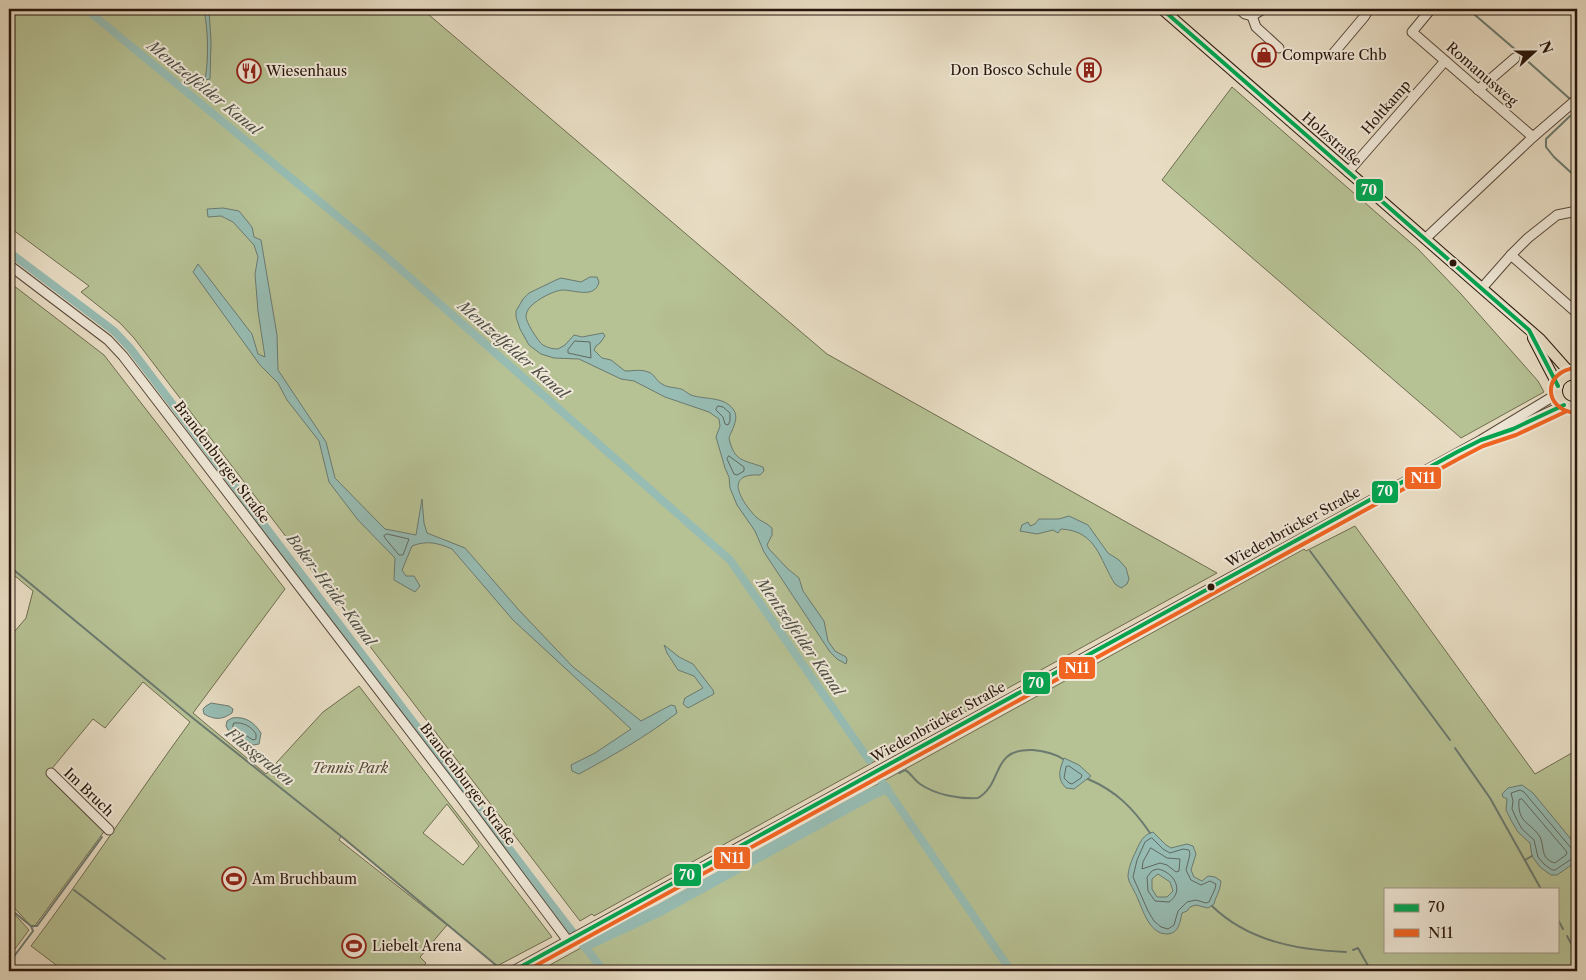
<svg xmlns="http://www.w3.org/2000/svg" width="1586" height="980" viewBox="0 0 1586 980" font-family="'Libre Caslon Text',serif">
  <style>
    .green { fill: #b6c194; stroke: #6f6c50; fill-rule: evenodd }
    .water { fill: #97bcb3; stroke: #6b7a70; fill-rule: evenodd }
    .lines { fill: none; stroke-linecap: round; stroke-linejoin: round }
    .shore { stroke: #606960; stroke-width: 1 }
    .stream { stroke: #6b7a70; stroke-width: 2 }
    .canal { stroke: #97bcb3; stroke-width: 8 }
    .river { stroke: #97bcb3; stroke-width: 12 }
    .minor-casing { stroke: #58483a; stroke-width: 11 }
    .major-casing { stroke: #28160c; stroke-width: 12 }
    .minor { stroke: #f0e9d9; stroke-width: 9 }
    .major { stroke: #e8ddc4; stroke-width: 10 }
    .bus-1-casing { stroke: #f0e9d9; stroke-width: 8 }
    .bus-2-casing { stroke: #f0e9d9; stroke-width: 8 }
    .bus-1 { stroke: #00a651; stroke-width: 4 }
    .bus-2 { stroke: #f26522; stroke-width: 4 }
    .bus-dot { fill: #28160c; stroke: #f0e9d9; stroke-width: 2 }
    .labels { text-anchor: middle; stroke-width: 4; stroke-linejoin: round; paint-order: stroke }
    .poi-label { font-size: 14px; fill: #28160c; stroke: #f0e9d9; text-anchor: start }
    .street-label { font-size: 14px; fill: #28160c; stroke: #f0e9d9 }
    .park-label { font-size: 14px; font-style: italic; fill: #534935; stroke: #f0e9d9 }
    .water-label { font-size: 15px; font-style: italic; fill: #4f5046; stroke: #f0e9d9 }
    .line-badge { stroke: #f0e9d9; stroke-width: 2 }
    .badge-label { font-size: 14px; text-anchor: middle; font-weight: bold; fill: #fff }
  </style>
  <rect width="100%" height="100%" fill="#e8ddc4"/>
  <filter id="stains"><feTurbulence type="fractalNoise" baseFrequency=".004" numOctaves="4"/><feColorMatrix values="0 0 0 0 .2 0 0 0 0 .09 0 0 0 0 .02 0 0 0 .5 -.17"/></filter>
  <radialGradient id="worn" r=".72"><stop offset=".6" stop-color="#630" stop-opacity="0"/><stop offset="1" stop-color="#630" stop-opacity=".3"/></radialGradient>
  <g class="green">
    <polygon points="9,9 422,9 827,354 1217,573 594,916 592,914 580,921 134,338 120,323 81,292 89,286 9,227"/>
    <polygon points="1232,87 1418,249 1461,294 1538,381 1544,392 1461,438 1162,180"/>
    <path d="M9 282 104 355 285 589 193 713 266 774 323 712 359 686 552 937 497 966 341 836 339 840 447 925 420 957 426 963 420 971H64L31 946C86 873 136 796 190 722L143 682 105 728 93 719 50 771 104 830 103 833 34 927 31 926 9 902V638L26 618 33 591 9 571ZM447 804 479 846 463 865 423 833Z"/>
    <path d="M1355 526 1535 774 1577 750V971H539L1304 549 1306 551ZM1385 889H1557V951H1385Z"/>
    <polygon points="9,908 29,930 9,957"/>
  </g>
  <g class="water">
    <path d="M204 9H209L211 42 210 79 205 80C209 57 208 31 204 9Z"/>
    <path d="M223 208 239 211 252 227 254 237 261 240 277 335 278 370 326 442 335 478 385 529 416 535 422 499 424 523 427 533 465 548 518 609 573 667 641 721 671 705 675 706 677 713C645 737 614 755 579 774L572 771 571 765 595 753 631 729 513 620 452 549C438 543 427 540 412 546L402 570 406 576H414L420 586 415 592 394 580 395 558 358 520 329 482 319 441 287 400 278 383 260 365 193 272 198 264 252 334 258 354 265 357 258 311 255 274 258 257 254 245 233 222 221 216 208 217 207 209Z"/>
    <path d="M590 277H597L599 282C595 299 575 290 562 290 553 291 538 299 531 306 529 308 526 312 526 316 525 321 539 343 543 345 548 348 553 349 558 349L565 345 574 335 582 337 603 333 605 336 600 343 596 346 594 350 602 358 611 360 625 371C633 371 641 369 648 372 655 374 656 381 662 384 668 388 674 387 681 389 684 390 687 393 691 395 705 400 723 396 733 409 740 418 732 429 729 438 734 462 744 460 763 467L764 471 760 475C723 473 741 501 756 517 760 521 767 523 772 528V535L767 545 769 549 788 569 799 578 803 591 824 621 828 641 835 651 846 657 847 660 846 664 837 659 830 652 764 552 755 531 737 505 730 488 729 477 725 468 716 437 720 426 719 419 709 412 665 397 634 381 621 379 579 359 554 358 541 354 529 345 520 329 516 317V311L523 299 529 293 556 280 561 278 581 282Z"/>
    <path d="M1069 516 1088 525 1108 553 1119 560 1126 568 1129 579 1127 584 1121 588 1115 584C1099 559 1097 531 1061 529L1058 533 1053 530 1037 534 1020 531 1022 525 1028 522 1030 526 1035 524 1039 519H1059Z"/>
    <polygon points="664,645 679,657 693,664 713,690 714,694 688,708 683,704 685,698 703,688 694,676 678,670 667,653"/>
    <path d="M211 703 229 706 233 709 232 713C222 720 215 720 204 714L203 709 206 706Z"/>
    <path d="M232 718C245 716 254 722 261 733L259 744 253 745 228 730 226 726 227 721Z"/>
    <path d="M1064 758 1079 765 1091 776 1074 789 1066 788C1056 778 1060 769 1064 758Z"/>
    <polygon points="1522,785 1533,793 1570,838 1577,847 1577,861 1557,875 1551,875 1540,867 1532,856 1530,843 1518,832 1512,822 1506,810 1507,799 1503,797 1502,794 1508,788"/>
    <path d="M1153 832 1166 845 1171 848 1187 844 1193 846 1196 854 1191 870 1194 877 1202 881 1208 876 1215 877 1221 881C1220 892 1216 895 1214 904L1208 908 1196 905 1190 907 1187 911 1182 913C1180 922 1179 933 1168 934 1147 935 1142 904 1134 891 1132 886 1129 883 1128 877 1128 869 1132 859 1136 851 1140 842 1143 835 1153 832ZM1158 874 1170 882 1173 891 1167 897H1157L1152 889V879Z"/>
  </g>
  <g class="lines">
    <g class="shore">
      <polygon points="575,341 590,342 591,358 568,353 568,350"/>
      <polygon points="718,406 723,407 730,413 730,421 728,425 725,424 723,417 716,410"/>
      <polygon points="729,456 744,467 744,471 737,475 734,474 727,459"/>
      <polygon points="387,534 409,539 403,555 399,555 385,538 384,536"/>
      <path d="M234 723C243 722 251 726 256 734V739L253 740 233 727Z"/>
      <polygon points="1069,766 1082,775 1081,778 1072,784 1069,783 1064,778 1066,767"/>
      <path d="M1522 799 1567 852 1566 855 1555 863C1540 859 1545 848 1540 837 1531 822 1517 824 1519 800Z"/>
      <polygon points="1152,838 1163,849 1170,853 1183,849 1189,850 1190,854 1186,870 1191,880 1201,885 1210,881 1216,884 1215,889 1209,902 1206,903 1196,900 1187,902 1178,911 1174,925 1168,929 1161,927 1154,921 1148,911 1133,877 1137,860 1145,842"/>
      <polygon points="1151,848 1167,858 1180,859 1179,871 1176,872 1167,865 1160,863 1142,869 1143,862"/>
      <polyline points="1577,850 1571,848 1524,792 1520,790 1511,793 1513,801 1512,809 1517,820 1522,829 1534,840 1538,857 1544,864 1552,870 1555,870 1573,858 1577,858"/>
      <path d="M1158 869C1174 872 1185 891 1169 902L1155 901 1148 891 1147 877 1152 871Z"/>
    </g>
    <g class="stream">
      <polyline points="1468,9 1517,51"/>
      <polyline points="1522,56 1570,99"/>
      <polyline points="1570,116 1546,139 1546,147 1554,157 1577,178"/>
      <polyline points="1310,551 1450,740"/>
      <polyline points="9,566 194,719 341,836 497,966"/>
      <polyline points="1455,748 1490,798 1541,889"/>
      <path d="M899 773 905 770C911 773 914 780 920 784 936 795 959 799 978 798 1004 783 990 748 1033 750 1043 751 1054 753 1063 759"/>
      <path d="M1088 779C1116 791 1133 808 1150 833"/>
      <polyline points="1525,860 1532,856"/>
      <polyline points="74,890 165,959"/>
      <path d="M1212 906C1248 941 1297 950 1346 952"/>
      <polyline points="9,908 31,926 37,926 102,837"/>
      <polyline points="1557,918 1563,929"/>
      <polyline points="1567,936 1577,954"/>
      <polyline points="1353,950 1358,948 1371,971"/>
      <polyline points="9,963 33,931 31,926"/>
    </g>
    <g class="canal">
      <polyline points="86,9 382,253 730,560 869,760"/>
      <polyline points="9,252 114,331 130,348 564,921 604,971"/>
      <polyline points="882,782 1011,971"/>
    </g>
    <polyline class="river" points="585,945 658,911 871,794 885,788"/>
    <g class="minor-casing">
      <g id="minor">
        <polyline points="1239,9 1245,14 1252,16 1263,9"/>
        <polyline points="1431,9 1412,32 1533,137"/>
        <polyline points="1252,16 1256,27 1279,48"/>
        <polyline points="1332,55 1364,17 1369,9"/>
        <polyline points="1478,90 1515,58"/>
        <polyline points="1348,172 1445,61"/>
        <polyline points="1425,239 1533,137 1577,99"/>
        <polyline points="1511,255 1577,313"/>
        <polyline points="9,265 108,340 123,356 459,795 568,941"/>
        <polyline points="1482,288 1511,255 1528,238 1557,215 1572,212 1577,216"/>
        <polyline points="1496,435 1513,429 1564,405"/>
        <polyline points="51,773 109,830"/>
        <polyline points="513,971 1481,440 1557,394"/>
      </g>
    </g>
    <g class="major-casing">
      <g id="major">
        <polyline points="1162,9 1540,339 1571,374"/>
        <polyline points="1533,338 1558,386"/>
        <path d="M1576 374C1550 374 1551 409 1577 407"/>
      </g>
    </g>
    <use href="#minor" class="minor"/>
    <use href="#major" class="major"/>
    <g class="bus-1-casing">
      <g id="bus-1">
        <polyline points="1162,9 1529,330 1558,386"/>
        <polyline points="513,971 1457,452 1481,440 1513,429 1564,405"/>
      </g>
    </g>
    <g class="bus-2-casing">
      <g id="bus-2">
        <path d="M1576 413C1543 410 1542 371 1576 368"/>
        <polyline points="526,971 1460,458 1483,446 1516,435 1567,411"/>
      </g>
    </g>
    <use href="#bus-1" class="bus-1"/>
    <use href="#bus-2" class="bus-2"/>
  </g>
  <defs>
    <g id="shop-ring" transform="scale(1.25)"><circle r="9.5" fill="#f0e9d9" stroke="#8f2418" stroke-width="1.5"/><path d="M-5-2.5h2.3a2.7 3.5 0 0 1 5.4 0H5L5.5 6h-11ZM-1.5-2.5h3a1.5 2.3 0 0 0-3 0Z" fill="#8f2418"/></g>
    <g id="building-ring" transform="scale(1.25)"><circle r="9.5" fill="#f0e9d9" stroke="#8f2418" stroke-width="1.5"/><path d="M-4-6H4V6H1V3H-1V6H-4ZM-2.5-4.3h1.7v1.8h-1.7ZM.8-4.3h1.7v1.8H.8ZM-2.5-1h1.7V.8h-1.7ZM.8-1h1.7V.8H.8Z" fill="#8f2418"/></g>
    <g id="restaurant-ring" transform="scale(1.25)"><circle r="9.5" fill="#f0e9d9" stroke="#8f2418" stroke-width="1.5"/><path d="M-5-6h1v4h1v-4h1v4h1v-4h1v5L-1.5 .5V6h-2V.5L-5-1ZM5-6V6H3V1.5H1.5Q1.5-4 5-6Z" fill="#8f2418"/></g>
    <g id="stadium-ring" transform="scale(1.25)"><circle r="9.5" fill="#f0e9d9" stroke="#8f2418" stroke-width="1.5"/><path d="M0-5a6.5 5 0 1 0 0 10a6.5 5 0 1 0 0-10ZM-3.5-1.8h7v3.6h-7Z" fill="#8f2418"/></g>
  </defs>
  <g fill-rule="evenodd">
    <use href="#shop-ring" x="1264" y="55"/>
    <use href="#building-ring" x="1089" y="70"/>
    <use href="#restaurant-ring" x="249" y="71"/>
    <use href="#stadium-ring" x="234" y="879"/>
    <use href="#stadium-ring" x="354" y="946"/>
  </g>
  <g class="bus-dot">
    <circle cx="1453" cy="263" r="4.5"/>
    <circle cx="1211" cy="587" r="4.5"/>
  </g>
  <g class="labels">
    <g class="poi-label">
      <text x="1282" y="60">Compware Chb</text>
      <text x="1072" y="75" text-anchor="end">Don Bosco Schule</text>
      <text x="266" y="76">Wiesenhaus</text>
      <text x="252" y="884">Am Bruchbaum</text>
      <text x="372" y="951">Liebelt Arena</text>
    </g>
    <g class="street-label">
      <text transform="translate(1482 74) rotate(41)" y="5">Romanusweg</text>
      <text transform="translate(1386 107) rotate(-49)" y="5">Holtkamp</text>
      <text transform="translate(1332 139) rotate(41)" y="5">Holzstraße</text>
      <text transform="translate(222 462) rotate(53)" y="5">Brandenburger Straße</text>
      <text transform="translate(1293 527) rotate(-29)" y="5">Wiedenbrücker Straße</text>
      <text transform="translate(938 722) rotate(-29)" y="5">Wiedenbrücker Straße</text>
      <text transform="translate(468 784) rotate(53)" y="5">Brandenburger Straße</text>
      <text transform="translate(89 792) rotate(44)" y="5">Im Bruch</text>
    </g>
    <g class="park-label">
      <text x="350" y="773">Tennis Park</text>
    </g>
    <g class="water-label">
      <text transform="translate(204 88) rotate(39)" y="5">Mentzelfelder Kanal</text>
      <text transform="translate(513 350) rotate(41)" y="5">Mentzelfelder Kanal</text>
      <text transform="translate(331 590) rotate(53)" y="5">Boker-Heide-Kanal</text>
      <text transform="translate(800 637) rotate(55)" y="5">Mentzelfelder Kanal</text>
      <text transform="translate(260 757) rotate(39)" y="5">Flussgraben</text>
    </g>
  </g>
  <g class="line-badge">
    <rect x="1355" y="178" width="29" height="24" rx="5" fill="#00a651"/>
    <rect x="1404" y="466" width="38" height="24" rx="5" fill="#f26522"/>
    <rect x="1371" y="480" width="28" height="24" rx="5" fill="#00a651"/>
    <rect x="1058" y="656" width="38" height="24" rx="5" fill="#f26522"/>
    <rect x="1022" y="671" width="29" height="24" rx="5" fill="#00a651"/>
    <rect x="713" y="846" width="38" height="24" rx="5" fill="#f26522"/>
    <rect x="673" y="863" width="29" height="24" rx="5" fill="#00a651"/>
  </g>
  <g class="badge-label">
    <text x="1369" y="195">70</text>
    <text x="1423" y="483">N11</text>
    <text x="1385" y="496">70</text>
    <text x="1077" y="673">N11</text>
    <text x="1036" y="688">70</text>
    <text x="732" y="863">N11</text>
    <text x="687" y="880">70</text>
  </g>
  <rect width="1586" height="980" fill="none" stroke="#e8ddc4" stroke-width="30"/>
  <rect x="10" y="10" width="1566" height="960" fill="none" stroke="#28160c" stroke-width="2.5"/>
  <rect x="15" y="15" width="1556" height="950" fill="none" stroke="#28160c"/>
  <rect x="1384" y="888" width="175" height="65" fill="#f0e9d9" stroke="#a09587"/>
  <rect x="1394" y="904" width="25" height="8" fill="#00a651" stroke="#a09587"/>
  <text x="1428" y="912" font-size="15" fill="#28160c">70</text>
  <rect x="1394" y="929" width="25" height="8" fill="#f26522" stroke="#a09587"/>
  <text x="1428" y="938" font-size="15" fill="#28160c">N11</text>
  <g transform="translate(1534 52) rotate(69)" stroke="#f0e9d9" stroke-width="4" paint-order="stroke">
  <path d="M0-4L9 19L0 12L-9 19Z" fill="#28160c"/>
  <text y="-8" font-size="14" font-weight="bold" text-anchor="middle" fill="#28160c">N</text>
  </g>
  <rect width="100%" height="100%" filter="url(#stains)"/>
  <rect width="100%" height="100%" fill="url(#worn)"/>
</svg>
